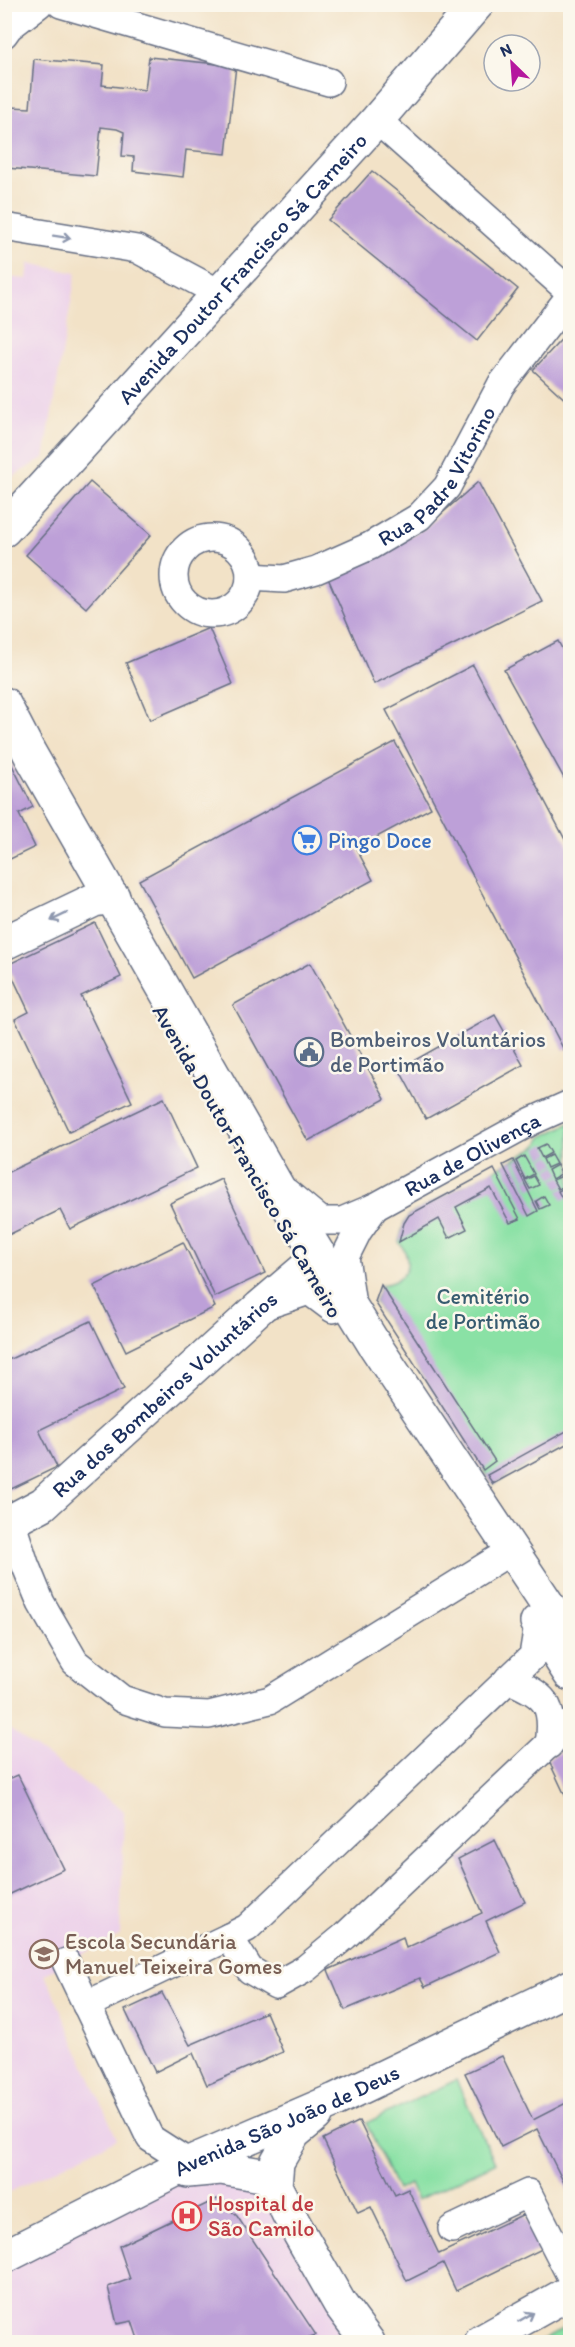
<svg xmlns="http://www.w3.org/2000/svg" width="575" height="2347" viewBox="0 0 575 2347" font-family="Itim,sans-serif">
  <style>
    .built { fill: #ecd1ea }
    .green { fill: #8ae1a5; stroke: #528882; stroke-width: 1.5 }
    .building { fill: #bda0d8 }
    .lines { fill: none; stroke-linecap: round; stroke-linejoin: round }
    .minor-casing { stroke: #666e83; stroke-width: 30 }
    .tertiary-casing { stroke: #666e83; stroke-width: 36 }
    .minor { stroke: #fff; stroke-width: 27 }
    .tertiary { stroke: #fff; stroke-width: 33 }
    .oneway { stroke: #8d97ae }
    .labels { text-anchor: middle; stroke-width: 5; stroke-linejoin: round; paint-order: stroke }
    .street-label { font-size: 22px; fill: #1b2f5e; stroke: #fbf7ec }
    .shop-label { font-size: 22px; fill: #366cbe; stroke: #fbf7ec; text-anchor: start }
    .service-label { font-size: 22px; fill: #4e5e75; stroke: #fbf7ec; text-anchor: start }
    .park-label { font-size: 22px; fill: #375c70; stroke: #fbf7ec }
    .education-label { font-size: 22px; fill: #785e54; stroke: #fbf7ec; text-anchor: start }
    .health-label { font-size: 22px; fill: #be3a42; stroke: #fbf7ec; text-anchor: start }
  </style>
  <rect width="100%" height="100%" fill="#fbf7ec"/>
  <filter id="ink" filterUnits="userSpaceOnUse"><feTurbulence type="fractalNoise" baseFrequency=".0167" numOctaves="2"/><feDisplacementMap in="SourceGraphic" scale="12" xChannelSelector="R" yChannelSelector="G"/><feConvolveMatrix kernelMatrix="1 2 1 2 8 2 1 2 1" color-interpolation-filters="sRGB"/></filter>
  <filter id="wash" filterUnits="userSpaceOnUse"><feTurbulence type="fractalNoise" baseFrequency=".008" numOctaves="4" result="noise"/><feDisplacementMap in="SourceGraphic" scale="24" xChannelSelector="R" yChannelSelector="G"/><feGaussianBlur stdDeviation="1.35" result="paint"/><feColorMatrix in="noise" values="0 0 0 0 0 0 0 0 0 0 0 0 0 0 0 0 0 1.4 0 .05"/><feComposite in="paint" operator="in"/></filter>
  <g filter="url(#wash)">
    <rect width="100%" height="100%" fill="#f2e2c7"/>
    <g class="built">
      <polygon points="29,263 76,273 44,458 17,474 5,485 5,277 27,279"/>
      <polygon points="5,1726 124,1811 120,1935 45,1974 117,2139 5,2194"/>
      <polygon points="170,2172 268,2176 368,2342 5,2342 5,2257"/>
    </g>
    <g class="green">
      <path d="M570 1123V1442L493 1484 375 1302 381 1285C407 1281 415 1263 399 1242L404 1223 409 1215 513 1160 537 1146 542 1137Z"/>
      <polygon points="456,2080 495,2163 417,2200 410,2184 397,2190 366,2123"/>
      <polygon points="570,2325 570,2342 540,2342"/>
    </g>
    <g id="blocks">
      <g class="building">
        <polygon points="149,57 236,66 226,154 186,150 183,177 133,171 134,157 122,156 124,132 117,129 101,127 96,176 7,168 12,107 30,108 34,59 104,65 102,85 145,90"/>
        <polygon points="372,171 518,289 477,341 328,220"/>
        <polygon points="570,330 570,404 533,370"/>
        <polygon points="90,482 151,535 86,608 26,555"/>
        <polygon points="478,482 542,601 374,684 328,578 424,529"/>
        <polygon points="209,628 233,684 150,720 126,663"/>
        <polygon points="558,641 570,664 570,789 504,670"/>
        <polygon points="473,665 570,849 570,1047 564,1050 386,710"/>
        <polygon points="395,742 431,808 356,848 373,880 192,978 139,880"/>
        <polygon points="4,749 33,807 19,814 35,847 4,862"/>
        <polygon points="95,923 121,977 81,996 132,1102 69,1132 15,1019 29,1012 7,965"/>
        <polygon points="310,963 385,1099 308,1141 233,1005"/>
        <polygon points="495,1015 523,1065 426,1119 399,1069"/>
        <polygon points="164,1098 197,1168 70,1229 60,1210 4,1237 4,1174"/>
        <polygon points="546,1144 551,1153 542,1158 537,1148"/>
        <polygon points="551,1155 556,1164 547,1168 543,1159"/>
        <polygon points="524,1156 534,1174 525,1179 516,1161"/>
        <polygon points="513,1160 538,1211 529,1216 503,1165"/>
        <polygon points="557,1165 561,1174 552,1179 548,1170"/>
        <polygon points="494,1169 520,1219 510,1223 491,1188 456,1207 467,1229 449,1238 439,1219 399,1242 404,1223 409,1215"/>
        <polygon points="534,1176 539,1185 530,1189 525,1180"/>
        <polygon points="562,1176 567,1185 558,1189 553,1180"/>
        <polygon points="221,1179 265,1273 215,1297 170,1203"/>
        <polygon points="567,1187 570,1196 563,1200 558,1191"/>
        <polygon points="544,1196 549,1205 540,1209 536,1201"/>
        <polygon points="183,1242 215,1307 126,1351 94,1286"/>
        <polygon points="381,1285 495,1461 483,1470 375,1302"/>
        <polygon points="91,1321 124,1389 39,1430 57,1467 7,1491 4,1486 4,1375 7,1374 4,1362"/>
        <polygon points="570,1429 570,1442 493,1484 487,1475"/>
        <polygon points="570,1748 570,1806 548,1759"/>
        <polygon points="18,1775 64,1869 4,1897 4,1781"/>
        <polygon points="495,1840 525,1902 486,1921 500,1952 425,1987 420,1978 345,2010 328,1970 403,1937 406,1948 482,1913 458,1859"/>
        <polygon points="162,1993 190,2045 266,2012 283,2052 207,2085 193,2053 155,2072 125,2010"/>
        <polygon points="502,2056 533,2120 570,2101 570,2195 537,2129 501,2147 465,2073"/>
        <polygon points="359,2121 395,2195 408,2189 439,2254 524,2214 542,2249 456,2291 443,2263 407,2281 371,2207 358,2213 323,2139"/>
        <polygon points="217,2199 237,2216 316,2335 295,2342 139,2342 132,2321 117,2324 108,2287 130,2279 119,2246"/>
      </g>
    </g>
  </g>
  <g filter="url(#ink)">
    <use href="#blocks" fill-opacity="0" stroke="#666e83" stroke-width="1.5"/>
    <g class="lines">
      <g class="minor-casing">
        <g id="minor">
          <polyline points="61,4 329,82"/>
          <polyline points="4,34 9,27 39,4"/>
          <polyline points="377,120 570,292"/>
          <polyline points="4,227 137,249 219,293"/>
          <circle cx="212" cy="576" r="38"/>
          <path id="s1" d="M250 577 284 579 316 570 370 546 419 517 447 487 501 385 570 296"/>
          <path id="s2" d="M286 1192 321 1221H342L375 1207 532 1121 570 1104"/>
          <polyline points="267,1305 309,1291 333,1309"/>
          <polyline points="352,1305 345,1257 358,1231 375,1207"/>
          <polyline points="11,1521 25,1564 41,1603 75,1662 122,1699 165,1713 209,1715 270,1700 496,1560"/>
          <path d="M508 1679C545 1696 555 1702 549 1745"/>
          <polyline points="229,1937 247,1928 533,1656 538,1625"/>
          <polyline points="66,1962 150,2138 189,2163"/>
          <polyline points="86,2005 229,1937 250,1970 276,1985 305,1969 345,1936 570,1724"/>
          <polyline points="452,2229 528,2193 570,2275"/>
        </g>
      </g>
      <g class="tertiary-casing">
        <g id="tertiary">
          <path id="s3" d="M4 530 377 120 477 4"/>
          <polyline points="4,704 30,754 286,1202 374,1344 570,1638"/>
          <polyline points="4,943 94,900 113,897"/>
          <path id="s4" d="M4 1521H11L43 1504 260 1307 320 1256"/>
          <polyline points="537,1622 570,1674"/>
          <polyline points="316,2115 294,2133 277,2162 275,2186 289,2215 340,2304 368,2342"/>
          <polyline points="188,2171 221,2168 268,2176 281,2198"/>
          <path id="s5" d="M4 2257 189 2163 335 2100 570 1987"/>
          <polyline points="481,2342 570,2292"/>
        </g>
      </g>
      <use href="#minor" class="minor"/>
      <use href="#tertiary" class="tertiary"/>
    </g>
    <defs><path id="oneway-shaft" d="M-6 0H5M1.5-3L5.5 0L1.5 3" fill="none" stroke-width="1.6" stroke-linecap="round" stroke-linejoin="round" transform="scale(1.5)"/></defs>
    <g class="oneway">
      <use href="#oneway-shaft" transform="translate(62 237) rotate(9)"/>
      <use href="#oneway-shaft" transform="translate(59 917) rotate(154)"/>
      <use href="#oneway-shaft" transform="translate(526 2317) rotate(-30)"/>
    </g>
  </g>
  <defs>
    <g id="supermarket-ring" transform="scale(1.5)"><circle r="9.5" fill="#fbf7ec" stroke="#3f7fe0" stroke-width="1.5"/><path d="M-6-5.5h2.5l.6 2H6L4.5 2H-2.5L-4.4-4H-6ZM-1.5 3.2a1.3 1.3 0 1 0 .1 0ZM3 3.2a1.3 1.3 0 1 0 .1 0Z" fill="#3f7fe0"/></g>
    <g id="civic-ring" transform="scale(1.5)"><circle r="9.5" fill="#fbf7ec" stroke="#5c6f8a" stroke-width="1.5"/><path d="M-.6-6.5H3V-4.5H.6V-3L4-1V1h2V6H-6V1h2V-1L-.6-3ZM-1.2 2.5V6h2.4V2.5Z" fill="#5c6f8a"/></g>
    <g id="school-ring" transform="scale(1.5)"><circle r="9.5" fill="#fbf7ec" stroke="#8d6e63" stroke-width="1.5"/><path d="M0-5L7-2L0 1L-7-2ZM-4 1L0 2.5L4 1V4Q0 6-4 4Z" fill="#8d6e63"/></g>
    <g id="hospital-ring" transform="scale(1.5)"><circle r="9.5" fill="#fbf7ec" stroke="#e0444e" stroke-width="1.5"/><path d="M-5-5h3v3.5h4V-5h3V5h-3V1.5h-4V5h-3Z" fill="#e0444e"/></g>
  </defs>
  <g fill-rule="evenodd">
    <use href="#supermarket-ring" x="307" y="840"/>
    <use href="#civic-ring" x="309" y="1052"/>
    <use href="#school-ring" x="44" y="1954"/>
    <use href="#hospital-ring" x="187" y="2216"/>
  </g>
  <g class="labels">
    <g class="street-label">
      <text dy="8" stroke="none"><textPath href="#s3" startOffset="354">Avenida Doutor Francisco Sá Carneiro</textPath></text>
      <text dy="8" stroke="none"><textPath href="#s1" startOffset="226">Rua Padre Vitorino</textPath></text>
      <text dy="8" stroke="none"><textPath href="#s2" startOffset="213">Rua de Olivença</textPath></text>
      <text transform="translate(248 1161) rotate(60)" y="8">Avenida Doutor Francisco Sá Carneiro</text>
      <text dy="8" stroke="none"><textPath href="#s4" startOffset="207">Rua dos Bombeiros Voluntários</textPath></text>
      <text dy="8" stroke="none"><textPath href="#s5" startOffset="314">Avenida São João de Deus</textPath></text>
    </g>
    <g class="shop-label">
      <text x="328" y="848">Pingo Doce</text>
    </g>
    <g class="service-label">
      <text x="330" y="1047">Bombeiros Voluntários<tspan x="330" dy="25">de Portimão</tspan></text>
    </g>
    <g class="park-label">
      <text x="483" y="1304">Cemitério<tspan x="483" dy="25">de Portimão</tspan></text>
    </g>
    <g class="education-label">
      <text x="65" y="1949">Escola Secundária<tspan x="65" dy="25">Manuel Teixeira Gomes</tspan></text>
    </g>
    <g class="health-label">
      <text x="208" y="2211">Hospital de<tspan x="208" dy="25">São Camilo</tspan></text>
    </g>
  </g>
  <rect width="575" height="2347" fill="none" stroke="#fbf7ec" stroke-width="24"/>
  <g transform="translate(512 63) rotate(335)"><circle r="28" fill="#fbf7ec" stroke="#a1a7b3" stroke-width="1.5"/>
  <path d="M0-4.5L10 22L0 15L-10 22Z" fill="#b5179e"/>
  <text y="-9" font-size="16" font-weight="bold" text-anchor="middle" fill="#1b2f5e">N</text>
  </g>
</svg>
